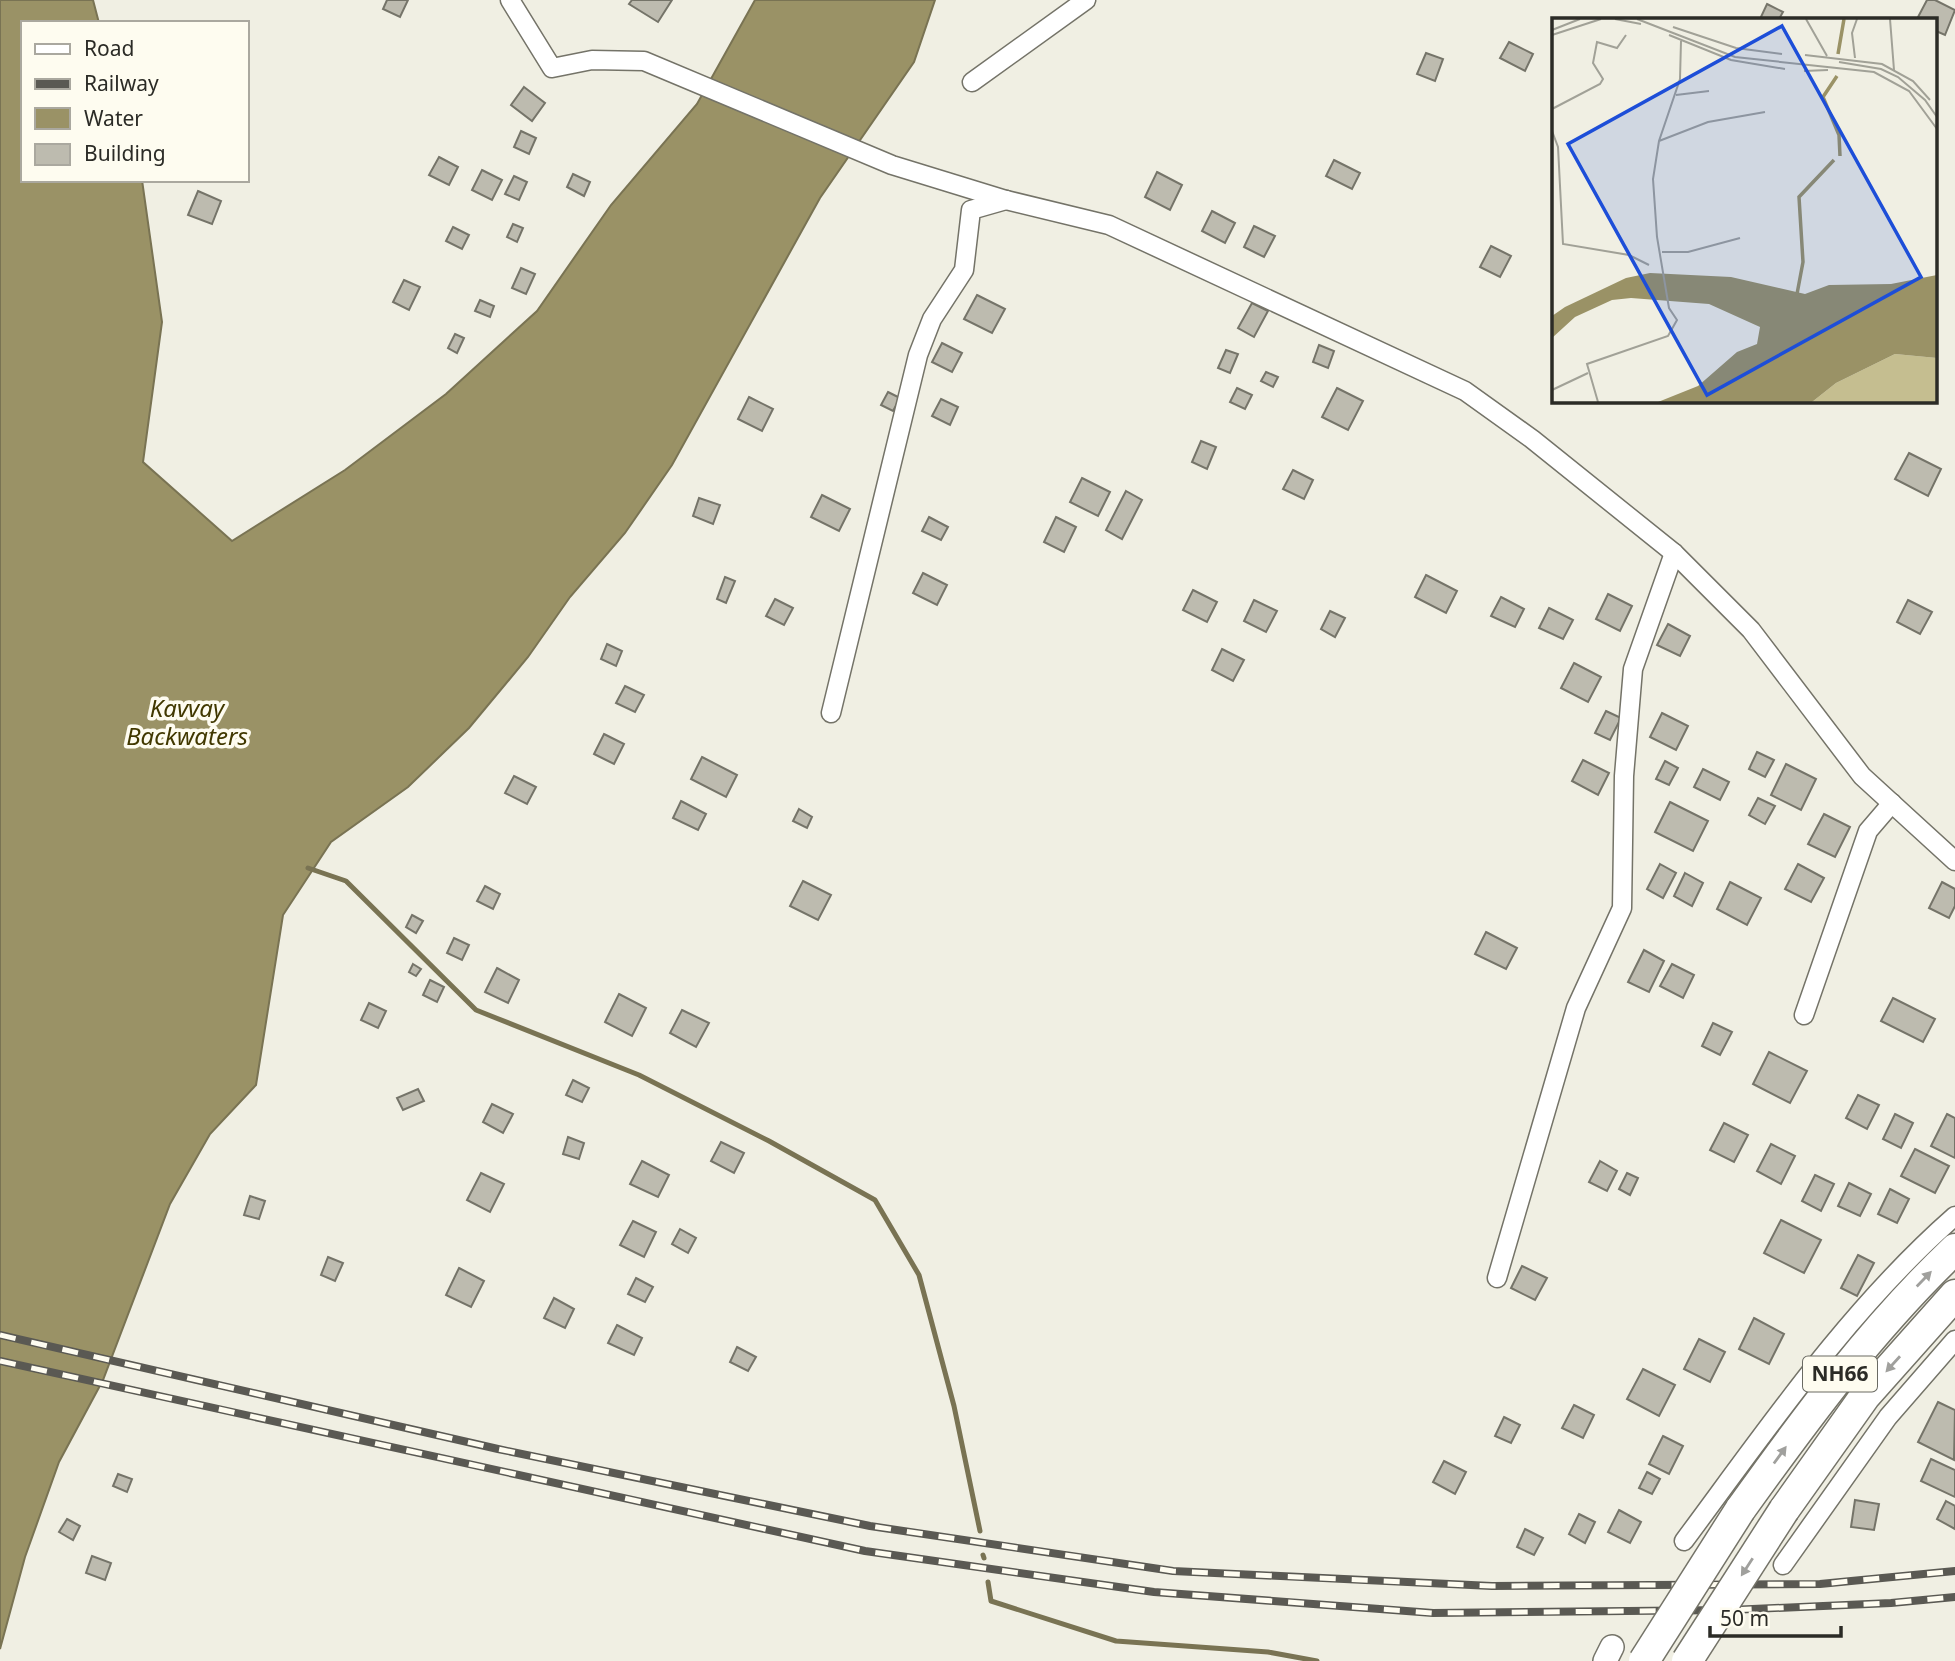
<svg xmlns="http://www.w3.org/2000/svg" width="1955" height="1661" viewBox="0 0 1955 1661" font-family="'Noto Sans',sans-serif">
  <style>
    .water { fill: #9a9266; stroke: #797353; stroke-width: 2 }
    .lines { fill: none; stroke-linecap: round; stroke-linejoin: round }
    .stream { stroke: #797353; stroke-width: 5 }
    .building { fill: #bdbbaf; stroke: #757469; stroke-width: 2 }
    .minor-casing { stroke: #747368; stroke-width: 21 }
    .tertiary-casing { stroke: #747368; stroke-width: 26 }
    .trunk-casing { stroke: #747368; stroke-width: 33 }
    .minor { stroke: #fff; stroke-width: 18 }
    .tertiary { stroke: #fff; stroke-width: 23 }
    .trunk { stroke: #fff; stroke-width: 30 }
    .rail-casing { stroke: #5a5953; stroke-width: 8 }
    .rail { stroke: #fefcf0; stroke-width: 5; stroke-dasharray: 16; stroke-linecap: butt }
    .trunk-bridge-casing { stroke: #747368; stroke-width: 33; stroke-linecap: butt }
    .trunk-bridge { stroke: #fff; stroke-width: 30 }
    .oneway { fill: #a0a09d }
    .labels { text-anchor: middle; stroke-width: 7; stroke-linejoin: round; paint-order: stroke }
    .shield { fill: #fefcf0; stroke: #6a6a63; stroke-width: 2 }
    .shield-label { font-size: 21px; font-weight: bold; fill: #2b2b26 }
    .water-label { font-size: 24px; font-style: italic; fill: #413800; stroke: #fefcf0 }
    .inset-river { fill: none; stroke: #9a9266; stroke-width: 3.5 }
    .inset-road { fill: none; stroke: #a1a197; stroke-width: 2 }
    .view { fill: #1d4ed8; fill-opacity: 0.15; stroke: #1d4ed8; stroke-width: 3.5 }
    .inset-edge { fill: none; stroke: #2b2b26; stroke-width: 3.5 }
  </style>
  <rect width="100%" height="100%" fill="#f0efe3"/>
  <polygon class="water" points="0,0 93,0 99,23 23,23 23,180 142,180 162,322 143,462 232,541 345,470 446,394 537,311 611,205 697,104 755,0 935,0 914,62 820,198 672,465 625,533 570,597 528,657 469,728 408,787 331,842 283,915 256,1085 210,1134 170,1204 103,1380 59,1462 25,1557 0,1649"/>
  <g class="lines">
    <g class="stream">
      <polyline points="308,868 346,881 476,1010 639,1075 769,1141 875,1200 919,1275 954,1406 980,1531"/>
      <polyline points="983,1555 984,1558"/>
      <polyline points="988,1582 991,1601 1116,1641 1268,1652 1317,1661"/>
    </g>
  </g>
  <g class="building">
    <polygon points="387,0 408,0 400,17 383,9"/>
    <polygon points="632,0 672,0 658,22 629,4"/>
    <polygon points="1927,0 1935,0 1955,10 1945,35 1936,31 1936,19 1917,19"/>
    <polygon points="1767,4 1783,12 1779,19 1760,19"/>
    <polygon points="1509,42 1533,54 1525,71 1500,58"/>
    <polygon points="1426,53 1443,59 1435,81 1417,74"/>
    <polygon points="524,87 545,103 532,121 511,105"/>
    <polygon points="521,131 536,138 529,154 514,147"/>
    <polygon points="439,157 458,167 449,185 429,175"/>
    <polygon points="1334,160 1360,173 1352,189 1326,176"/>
    <polygon points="482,170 502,180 492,200 472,190"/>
    <polygon points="1157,172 1182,185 1170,210 1145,197"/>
    <polygon points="573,174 590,182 584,196 567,187"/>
    <polygon points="514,176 527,182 519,200 505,194"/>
    <polygon points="198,191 221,201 212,224 188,215"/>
    <polygon points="1212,211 1235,223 1225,243 1202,231"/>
    <polygon points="513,224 523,228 517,242 507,237"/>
    <polygon points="1254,226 1275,236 1264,257 1244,247"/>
    <polygon points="453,227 469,235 462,249 446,241"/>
    <polygon points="1491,246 1511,256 1500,277 1480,267"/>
    <polygon points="521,268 535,274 526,294 512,288"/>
    <polygon points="404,280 420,287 409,310 393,302"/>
    <polygon points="977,295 1005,309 992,333 964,319"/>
    <polygon points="480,300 494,306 490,317 475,311"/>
    <polygon points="1252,303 1268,311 1254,337 1238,328"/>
    <polygon points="455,334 464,338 457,353 448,348"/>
    <polygon points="942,343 962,353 952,372 932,362"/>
    <polygon points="1319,345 1334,351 1328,368 1313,362"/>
    <polygon points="1226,350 1238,354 1230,373 1218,368"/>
    <polygon points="1266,372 1278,377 1273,387 1261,381"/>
    <polygon points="1237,388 1252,395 1245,409 1230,402"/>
    <polygon points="1337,388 1363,401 1348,430 1322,417"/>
    <polygon points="888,392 900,398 893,411 881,405"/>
    <polygon points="749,397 773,409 762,431 738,419"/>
    <polygon points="941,399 958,407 950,425 932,416"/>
    <polygon points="1201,441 1216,447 1207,469 1192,462"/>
    <polygon points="1909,453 1941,469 1928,496 1895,479"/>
    <polygon points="1293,470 1313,480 1304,499 1283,489"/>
    <polygon points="1082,478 1110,492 1098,516 1070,502"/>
    <polygon points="1126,491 1142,500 1122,539 1106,530"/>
    <polygon points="822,495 850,509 839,531 811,517"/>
    <polygon points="699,498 720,505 713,524 693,516"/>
    <polygon points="929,517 948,527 941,540 922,531"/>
    <polygon points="1056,517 1076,527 1064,552 1044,542"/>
    <polygon points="923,573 947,585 937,605 913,593"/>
    <polygon points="1426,575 1457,591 1446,613 1415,597"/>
    <polygon points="725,577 735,581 726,603 717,599"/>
    <polygon points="1193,590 1217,602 1207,622 1183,610"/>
    <polygon points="1608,594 1632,606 1620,631 1596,619"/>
    <polygon points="1501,597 1524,609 1515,627 1491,616"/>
    <polygon points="775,599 793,608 784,625 766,616"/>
    <polygon points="1254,600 1277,611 1266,632 1244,621"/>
    <polygon points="1908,600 1932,612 1920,634 1897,622"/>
    <polygon points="1549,608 1573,620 1563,639 1539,628"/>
    <polygon points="1330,611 1345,618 1335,637 1321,629"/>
    <polygon points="1668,624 1690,636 1680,656 1657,645"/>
    <polygon points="607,644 622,651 616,666 601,659"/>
    <polygon points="1222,649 1244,660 1233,681 1212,670"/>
    <polygon points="1574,663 1601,677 1588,702 1561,688"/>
    <polygon points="625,686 644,695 635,712 616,703"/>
    <polygon points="1606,711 1621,718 1610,740 1595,733"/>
    <polygon points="1662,713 1688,726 1676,750 1650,737"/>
    <polygon points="604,734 624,744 614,764 594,754"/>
    <polygon points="1757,752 1774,760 1765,777 1749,769"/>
    <polygon points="702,757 737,775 726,797 691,779"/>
    <polygon points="1583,760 1609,773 1598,795 1572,781"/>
    <polygon points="1665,761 1678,768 1669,785 1656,779"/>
    <polygon points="1786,764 1816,779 1801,810 1771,795"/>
    <polygon points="1703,769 1729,782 1720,800 1694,787"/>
    <polygon points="514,776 536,787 527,804 505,793"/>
    <polygon points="1758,798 1775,806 1765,824 1749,815"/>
    <polygon points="681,801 706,814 698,830 673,818"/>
    <polygon points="1670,802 1708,821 1693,851 1655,832"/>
    <polygon points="799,809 812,817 807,828 793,821"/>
    <polygon points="1824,814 1850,827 1835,857 1808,844"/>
    <polygon points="1660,864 1676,873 1663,898 1647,889"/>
    <polygon points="1798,864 1824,878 1811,902 1785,889"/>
    <polygon points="1685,873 1703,883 1692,906 1674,896"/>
    <polygon points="803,881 831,895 818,920 790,906"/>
    <polygon points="1730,882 1761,898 1747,925 1717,909"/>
    <polygon points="1942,882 1955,889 1955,906 1949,918 1929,908"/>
    <polygon points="485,886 500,894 493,909 477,901"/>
    <polygon points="412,915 423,921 416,933 406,927"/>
    <polygon points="1486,932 1517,948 1506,969 1475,954"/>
    <polygon points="454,938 469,945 462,960 447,953"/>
    <polygon points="1644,950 1664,961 1649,992 1628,982"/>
    <polygon points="413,964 421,969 416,976 409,972"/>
    <polygon points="1672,964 1694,975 1683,998 1660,986"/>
    <polygon points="497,968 519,980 508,1003 485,992"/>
    <polygon points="430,980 444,987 437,1002 423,995"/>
    <polygon points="619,994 646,1008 632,1036 605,1022"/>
    <polygon points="1893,998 1935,1019 1923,1042 1881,1021"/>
    <polygon points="369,1003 386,1011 378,1028 361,1020"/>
    <polygon points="682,1010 709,1023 696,1047 670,1033"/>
    <polygon points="1713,1023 1732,1032 1720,1055 1702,1046"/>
    <polygon points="1769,1052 1807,1071 1790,1103 1753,1084"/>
    <polygon points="573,1080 589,1088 582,1102 566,1095"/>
    <polygon points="418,1089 424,1101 403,1110 397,1098"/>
    <polygon points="1858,1095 1879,1105 1867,1129 1846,1118"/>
    <polygon points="492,1104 513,1114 503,1133 483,1122"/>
    <polygon points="1895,1114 1913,1123 1901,1148 1883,1139"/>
    <polygon points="1947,1114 1955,1118 1955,1158 1931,1146"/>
    <polygon points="1724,1123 1748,1135 1734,1162 1710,1150"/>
    <polygon points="568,1137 584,1143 579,1159 563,1154"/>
    <polygon points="721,1142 744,1153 734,1173 711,1161"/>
    <polygon points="1771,1144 1795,1156 1781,1184 1757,1171"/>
    <polygon points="1915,1149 1949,1166 1935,1193 1901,1176"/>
    <polygon points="642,1161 669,1175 658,1197 630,1184"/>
    <polygon points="1600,1161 1617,1171 1607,1191 1589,1182"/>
    <polygon points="481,1173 504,1184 490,1212 467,1200"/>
    <polygon points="1627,1173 1638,1178 1630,1195 1619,1189"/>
    <polygon points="1815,1175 1834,1184 1821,1211 1802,1201"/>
    <polygon points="1849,1183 1871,1194 1860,1216 1838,1206"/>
    <polygon points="1890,1189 1909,1199 1897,1223 1878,1214"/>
    <polygon points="250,1196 265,1201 259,1219 244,1215"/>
    <polygon points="1781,1220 1821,1240 1804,1273 1764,1253"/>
    <polygon points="633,1221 656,1232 644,1257 620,1245"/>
    <polygon points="680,1229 696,1238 688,1253 672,1244"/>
    <polygon points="1858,1255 1874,1263 1857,1296 1841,1288"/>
    <polygon points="328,1257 343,1263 335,1281 321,1275"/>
    <polygon points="1522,1266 1547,1278 1535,1300 1511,1288"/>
    <polygon points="459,1268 484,1281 471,1307 446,1295"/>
    <polygon points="636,1278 653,1287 645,1302 628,1294"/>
    <polygon points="554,1298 574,1309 565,1328 544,1318"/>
    <polygon points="1754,1318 1784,1334 1769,1364 1739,1349"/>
    <polygon points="617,1325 642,1338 634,1355 608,1343"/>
    <polygon points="1699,1339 1725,1352 1710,1382 1684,1369"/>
    <polygon points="737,1347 756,1357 748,1371 730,1362"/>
    <polygon points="1643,1369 1675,1385 1659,1416 1627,1399"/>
    <polygon points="1938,1402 1955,1410 1954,1460 1918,1442"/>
    <polygon points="1574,1405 1594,1415 1583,1438 1562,1428"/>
    <polygon points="1504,1417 1520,1425 1511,1443 1495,1436"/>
    <polygon points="1663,1436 1683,1446 1669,1474 1649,1464"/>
    <polygon points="1931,1459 1955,1470 1955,1497 1921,1481"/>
    <polygon points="1444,1461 1466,1472 1455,1494 1433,1482"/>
    <polygon points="1647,1472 1660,1479 1652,1494 1639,1488"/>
    <polygon points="118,1474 132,1479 127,1492 113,1486"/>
    <polygon points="1855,1500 1879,1504 1874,1530 1851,1527"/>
    <polygon points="1946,1501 1955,1506 1955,1529 1937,1519"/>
    <polygon points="1619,1510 1641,1522 1630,1543 1608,1532"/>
    <polygon points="1579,1514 1595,1522 1585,1543 1569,1534"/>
    <polygon points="67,1519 80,1526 73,1540 59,1532"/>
    <polygon points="1525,1529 1543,1538 1534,1555 1517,1547"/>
    <polygon points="92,1556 111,1563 105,1580 86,1573"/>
  </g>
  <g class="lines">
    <g class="minor-casing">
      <g id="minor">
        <polyline points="510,0 552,68 592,60 644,61 892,165 1006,200 1109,225 1465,391 1532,439 1674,553 1751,630 1862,776 1955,861"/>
        <polyline points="972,82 1086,0"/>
        <polyline points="831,713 918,355 932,319 964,270 971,210 1006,200"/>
        <polyline points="1804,1015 1868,831 1892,803"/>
        <polyline points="1497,1278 1576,1008 1622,908 1624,776 1633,669 1674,553"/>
        <path d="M1684 1541C1768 1428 1849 1309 1955 1216"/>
        <polyline points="1783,1565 1888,1417 1955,1340"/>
      </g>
    </g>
    <g class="tertiary-casing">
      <polyline id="tertiary" points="1605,1661 1612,1647"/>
    </g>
    <g class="trunk-casing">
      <g id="trunk">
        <path d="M1740 1510C1806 1418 1872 1328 1955 1249"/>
        <polyline points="1784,1510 1865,1396 1955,1295"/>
      </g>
    </g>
    <use href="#minor" class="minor"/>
    <use href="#tertiary" class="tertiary"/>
    <use href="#trunk" class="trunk"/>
    <g class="rail-casing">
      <g id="rail">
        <polyline points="0,1335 498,1449 870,1526 1173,1571 1492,1586 1820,1584 1955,1571"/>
        <polyline points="0,1361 865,1551 1154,1592 1433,1613 1730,1610 1891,1603 1955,1597"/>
      </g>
    </g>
    <use href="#rail" class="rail"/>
    <g class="trunk-bridge-casing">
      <g id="trunk-bridge">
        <polyline points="1644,1661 1740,1510"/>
        <polyline points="1687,1661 1784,1510"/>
      </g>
    </g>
    <use href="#trunk-bridge" class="trunk-bridge"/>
  </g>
  <defs><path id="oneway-solid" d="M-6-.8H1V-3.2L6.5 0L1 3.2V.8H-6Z" transform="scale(1.75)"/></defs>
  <g class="oneway">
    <use href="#oneway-solid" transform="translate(1924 1279) rotate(-46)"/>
    <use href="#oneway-solid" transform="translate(1893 1364) rotate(132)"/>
    <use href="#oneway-solid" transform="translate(1780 1455) rotate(-54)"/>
    <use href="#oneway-solid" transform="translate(1747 1567) rotate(123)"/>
  </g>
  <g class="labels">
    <rect class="shield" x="1803" y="1356.5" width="74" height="35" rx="5"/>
    <g class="shield-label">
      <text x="1840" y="1381">NH66</text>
    </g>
    <g class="water-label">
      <text x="187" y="717">Kavvay<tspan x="187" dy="28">Backwaters</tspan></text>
    </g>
  </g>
  <g transform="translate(1552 18)">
    <rect width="385" height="385" fill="#f0efe3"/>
    <path d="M343 336 385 340V384H260L284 365Z" fill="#c5be90"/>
    <path d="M98 255 179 259 253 276 277 267 339 266 385 257V340L343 336 284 365 260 384H106L146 368 185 334 205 326 208 309 157 286 79 280 60 282 23 299 0 320V298L13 289 74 260Z" fill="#9a9266"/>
    <path class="inset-river" d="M286 36 292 1M285 58 271 79 287 117 288 138M245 276 251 244 247 179 282 142"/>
    <path class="inset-road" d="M63 1 89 6M85 1 183 39 322 54 357 73 385 111M254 1 275 38M338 1 342 52M121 9 184 30 230 36M0 12 28 1M0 17 49 1M117 17 179 42 233 51M253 37 330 46 361 63 378 82M303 40 300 15 305 1M287 44 329 51 346 59 373 82 385 99M252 53 276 52M124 77 157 73M0 91 48 66 51 61 41 45 45 24 65 30 74 17M0 113 6 129 11 226 77 237 97 247M107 123 156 104 213 94M110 234H136L188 220M0 372 36 355M46 384 35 346 116 318 125 302 117 290 105 219 101 161 107 123 128 61 129 23"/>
    <path class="view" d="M230 8 369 259 155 377 16 126Z"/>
    <rect width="385" height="385" class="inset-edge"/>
  </g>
  <rect x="21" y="21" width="228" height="161" fill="#fefcf0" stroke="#aaa89f" stroke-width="2"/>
  <rect x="35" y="44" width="35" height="10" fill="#ffffff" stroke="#aaa89f" stroke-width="2"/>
  <text x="84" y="56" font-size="21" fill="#2b2b26">Road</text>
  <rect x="35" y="79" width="35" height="10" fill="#5a5953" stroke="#aaa89f" stroke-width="2"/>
  <text x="84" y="91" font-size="21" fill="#2b2b26">Railway</text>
  <rect x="35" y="108" width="35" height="21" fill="#9a9266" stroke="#aaa89f" stroke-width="2"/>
  <text x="84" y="126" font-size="21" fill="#2b2b26">Water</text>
  <rect x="35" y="144" width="35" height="21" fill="#bdbbaf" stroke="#aaa89f" stroke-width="2"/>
  <text x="84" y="161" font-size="21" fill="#2b2b26">Building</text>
  <path d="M1710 1626v10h131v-10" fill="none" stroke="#2b2b26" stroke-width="3.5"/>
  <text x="1720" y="1626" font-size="21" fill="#2b2b26" stroke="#fefcf0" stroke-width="5" paint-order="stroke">50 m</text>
</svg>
